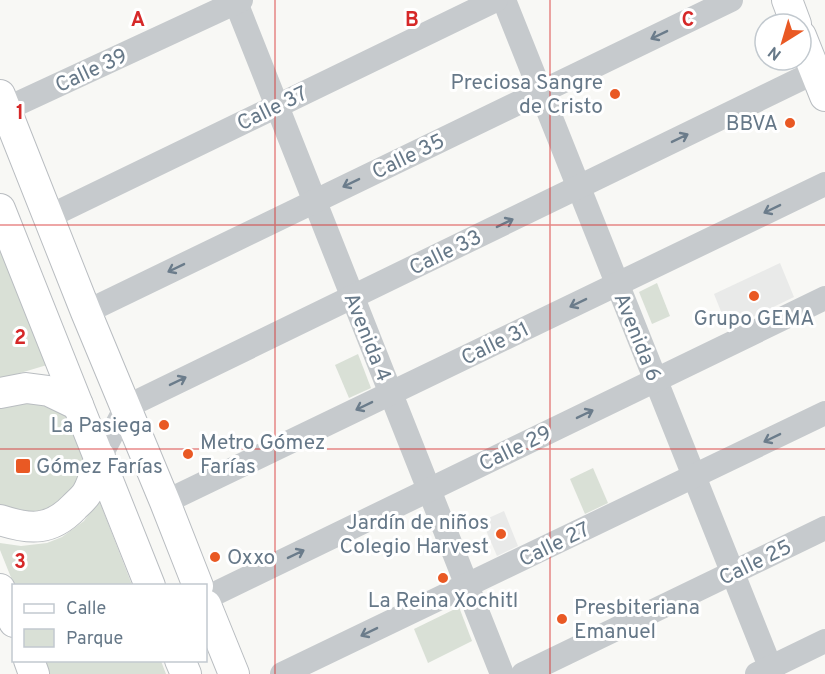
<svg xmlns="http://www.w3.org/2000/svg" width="825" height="674" viewBox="0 0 825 674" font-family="Overpass,sans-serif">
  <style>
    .built { fill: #e9eae9 }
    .green { fill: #d9e0d6 }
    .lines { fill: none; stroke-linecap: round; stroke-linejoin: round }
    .major-casing { stroke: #b9bdc1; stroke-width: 32 }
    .minor { stroke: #c6cacd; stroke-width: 24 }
    .major { stroke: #fff; stroke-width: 30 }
    .oneway { stroke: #6b7c8b }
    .grid { fill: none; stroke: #d62828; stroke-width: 1.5; stroke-opacity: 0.55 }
    .poi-dot { fill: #e95924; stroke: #fff; stroke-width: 2 }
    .labels { text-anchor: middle; stroke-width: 6; stroke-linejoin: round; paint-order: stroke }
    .street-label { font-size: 21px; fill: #667888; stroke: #fff }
    .poi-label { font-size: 21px; fill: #667888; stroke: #fff; text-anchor: end }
    .grid-label { font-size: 20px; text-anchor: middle; font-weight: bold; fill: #d62828; stroke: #fff; stroke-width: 6; stroke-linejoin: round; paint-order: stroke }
  </style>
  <rect width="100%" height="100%" fill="#f8f8f5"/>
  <g class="built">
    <polygon points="780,263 794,297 728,329 714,294"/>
    <polygon points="504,511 518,546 497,556 482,521"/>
  </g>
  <g class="green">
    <polygon points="0,248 47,365 0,379"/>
    <polygon points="657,283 670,316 652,324 639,292"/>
    <polygon points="358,354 371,388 349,398 335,365"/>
    <polygon points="15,400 51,404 74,422 85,448 84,472 77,488 46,513 0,509 0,405"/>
    <polygon points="593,468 608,503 585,514 570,479"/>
    <polygon points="99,500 132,585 14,585 0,550 0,543 21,546 47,543 62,537 84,521"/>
    <polygon points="459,607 472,641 428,663 414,629"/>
    <polygon points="44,661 161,661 166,674 49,674"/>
  </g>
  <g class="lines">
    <g class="major-casing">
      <g id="major">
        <polyline points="787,0 796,24"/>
        <polyline points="801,36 825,96"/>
        <polyline points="0,95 86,312 165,502 198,586"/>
        <polyline points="0,209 150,586"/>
        <polyline points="0,393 26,388 49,391 78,405"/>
        <path d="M0 520C30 530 51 531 74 507 78 503 84 498 87 493 93 483 96 469 100 457"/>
        <polyline points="0,589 14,622"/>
        <polyline points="206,605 234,674"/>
        <polyline points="29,660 34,674"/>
        <polyline points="180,660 186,674"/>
      </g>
    </g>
    <g class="minor">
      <polyline points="235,0 502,674"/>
      <polyline points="504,0 773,674"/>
      <polyline points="6,109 241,0"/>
      <polyline points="48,217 496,0"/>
      <polyline points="86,312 731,0"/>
      <polyline points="100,457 126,407 815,72"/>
      <polyline points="165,502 825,184"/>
      <polyline points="206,598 825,298"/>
      <polyline points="282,674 825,413"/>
      <polyline points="523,674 825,528"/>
      <polyline points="757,674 825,641"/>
    </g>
    <use href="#major" class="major"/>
  </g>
  <defs><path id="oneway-shaft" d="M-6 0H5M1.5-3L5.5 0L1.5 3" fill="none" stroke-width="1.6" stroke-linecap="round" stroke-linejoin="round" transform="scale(1.5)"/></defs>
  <g class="oneway">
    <use href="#oneway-shaft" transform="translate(659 35) rotate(154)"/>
    <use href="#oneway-shaft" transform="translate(680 138) rotate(-26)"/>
    <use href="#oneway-shaft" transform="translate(351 183) rotate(154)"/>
    <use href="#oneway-shaft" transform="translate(772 209) rotate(154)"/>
    <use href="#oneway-shaft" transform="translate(505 223) rotate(-26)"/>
    <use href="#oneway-shaft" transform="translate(176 268) rotate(154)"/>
    <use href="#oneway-shaft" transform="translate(578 303) rotate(154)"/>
    <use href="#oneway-shaft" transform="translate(178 381) rotate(-26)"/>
    <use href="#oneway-shaft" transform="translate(364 406) rotate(154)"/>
    <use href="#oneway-shaft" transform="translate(585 414) rotate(-26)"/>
    <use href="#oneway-shaft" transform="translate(772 438) rotate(154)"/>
    <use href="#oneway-shaft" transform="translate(296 554) rotate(-26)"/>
    <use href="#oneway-shaft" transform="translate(369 632) rotate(154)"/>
  </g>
  <path class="grid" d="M275 0V674M550 0V674M0 225H825M0 449H825"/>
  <g class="poi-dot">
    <circle cx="615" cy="94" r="6"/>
    <circle cx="790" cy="123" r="6"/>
    <circle cx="754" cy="296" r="6"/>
    <circle cx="164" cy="425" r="6"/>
    <circle cx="188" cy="454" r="6"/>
    <rect x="15" y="458" width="16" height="16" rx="3"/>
    <circle cx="501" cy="534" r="6"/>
    <circle cx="215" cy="557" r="6"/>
    <circle cx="443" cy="578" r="6"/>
    <circle cx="562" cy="619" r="6"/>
  </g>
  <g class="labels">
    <g class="street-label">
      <text transform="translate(91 70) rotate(-25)" y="7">Calle 39</text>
      <text transform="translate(272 108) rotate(-26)" y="7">Calle 37</text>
      <text transform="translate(408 156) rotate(-26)" y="7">Calle 35</text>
      <text transform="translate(445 252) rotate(-26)" y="7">Calle 33</text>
      <text transform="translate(368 337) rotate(68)" y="7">Avenida 4</text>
      <text transform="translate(638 337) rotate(68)" y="7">Avenida 6</text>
      <text transform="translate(495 343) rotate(-26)" y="7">Calle 31</text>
      <text transform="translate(515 448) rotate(-26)" y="7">Calle 29</text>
      <text transform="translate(554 544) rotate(-26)" y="7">Calle 27</text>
      <text transform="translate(755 562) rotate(-26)" y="7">Calle 25</text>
    </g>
    <g class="poi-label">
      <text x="603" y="89">Preciosa Sangre<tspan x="603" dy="24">de Cristo</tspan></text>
      <text x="778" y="130">BBVA</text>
      <text x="754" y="325" text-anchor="middle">Grupo GEMA</text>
      <text x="152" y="432">La Pasiega</text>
      <text x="200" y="449" text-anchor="start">Metro Gómez<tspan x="200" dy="24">Farías</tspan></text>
      <text x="36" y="473" text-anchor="start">Gómez Farías</text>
      <text x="489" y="529">Jardín de niños<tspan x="489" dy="24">Colegio Harvest</tspan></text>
      <text x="227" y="564" text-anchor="start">Oxxo</text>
      <text x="443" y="607" text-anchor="middle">La Reina Xochitl</text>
      <text x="574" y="614" text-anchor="start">Presbiteriana<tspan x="574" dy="24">Emanuel</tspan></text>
    </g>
  </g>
  <g class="grid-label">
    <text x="138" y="26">A</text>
    <text x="412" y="26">B</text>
    <text x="688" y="26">C</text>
    <text x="20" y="119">1</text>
    <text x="20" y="344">2</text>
    <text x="20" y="568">3</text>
  </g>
  <rect x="12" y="584" width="195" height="78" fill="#ffffff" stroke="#c2c9cf" stroke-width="1.5"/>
  <rect x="24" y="604" width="30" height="9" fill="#ffffff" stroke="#c2c9cf" stroke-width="1.5"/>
  <text x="66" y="614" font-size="18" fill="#667888">Calle</text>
  <rect x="24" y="629" width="30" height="18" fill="#d9e0d6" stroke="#c2c9cf" stroke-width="1.5"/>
  <text x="66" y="644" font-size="18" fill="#667888">Parque</text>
  <g transform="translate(783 42) rotate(217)"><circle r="28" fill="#ffffff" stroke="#c2c9cf" stroke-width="1.5"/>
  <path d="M0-4.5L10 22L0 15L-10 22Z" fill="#e95924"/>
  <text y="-9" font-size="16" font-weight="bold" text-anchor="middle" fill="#667888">N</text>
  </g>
</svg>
